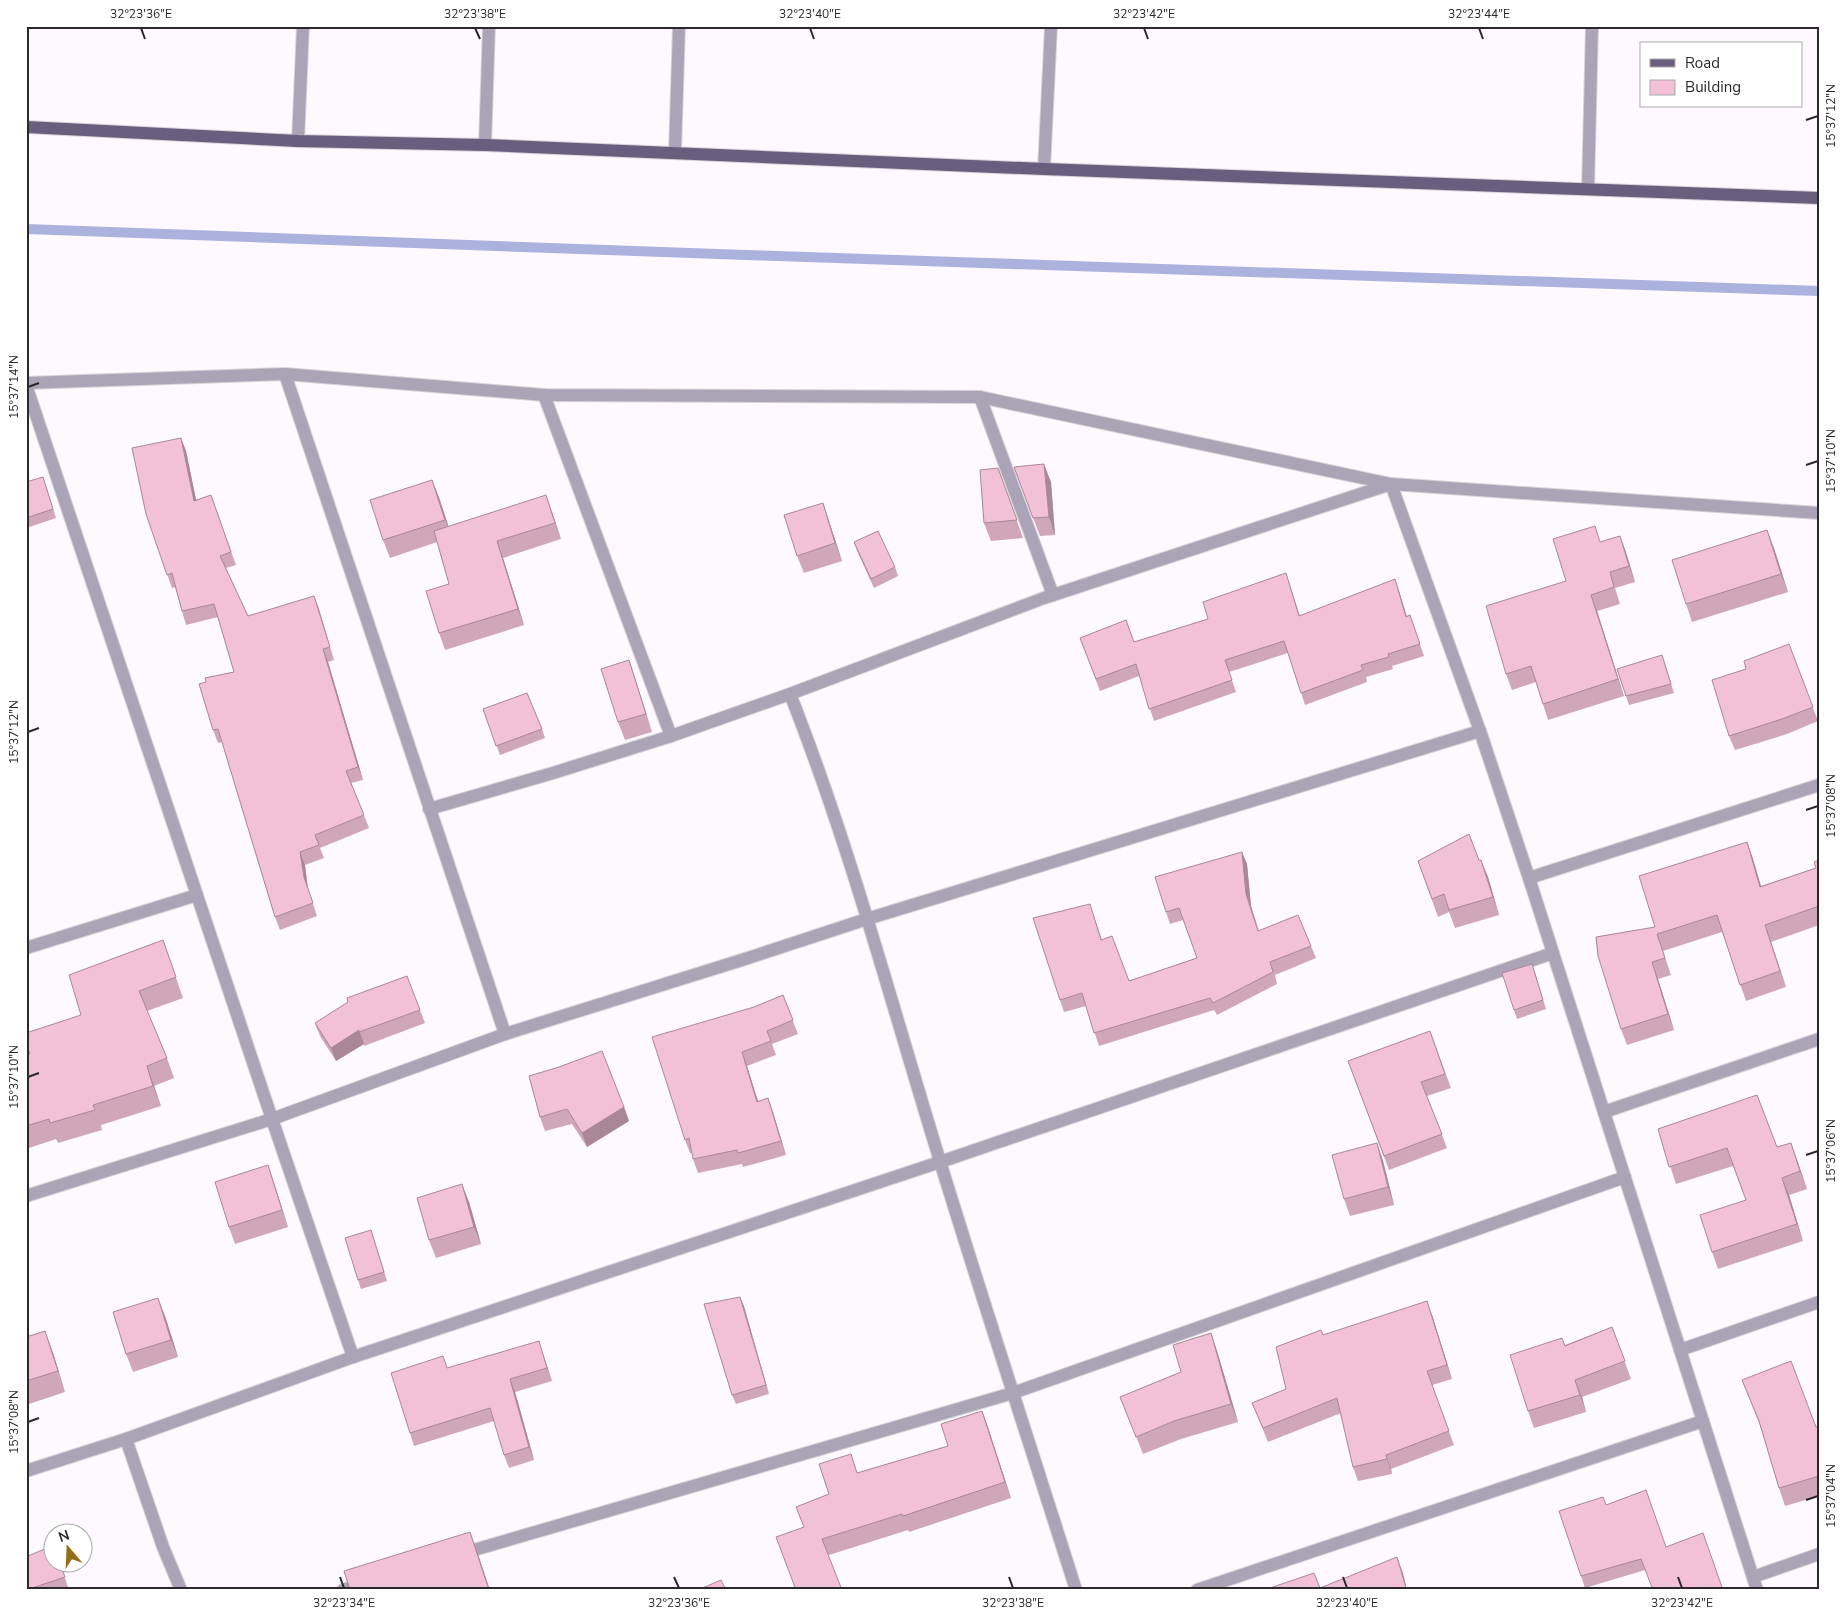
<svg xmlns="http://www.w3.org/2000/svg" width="1845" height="1616" viewBox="0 0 1845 1616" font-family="'Nunito Sans',sans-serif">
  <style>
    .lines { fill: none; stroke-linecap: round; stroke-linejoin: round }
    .stream { stroke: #acb2de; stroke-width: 10 }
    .minor-casing { stroke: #d8d3d8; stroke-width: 14 }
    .major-casing { stroke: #d8d3d8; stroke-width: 14 }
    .minor { stroke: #aba4b7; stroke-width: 12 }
    .major { stroke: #6a5e7e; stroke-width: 12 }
    .wall { fill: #d0a6b9 }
    .shaded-wall { fill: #a98796 }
    .building { fill: #f2c1d7; stroke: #a98796 }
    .ticks { fill: none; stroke: #2a282a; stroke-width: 2 }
    .neatline { fill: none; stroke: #2a282a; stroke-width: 2 }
    .ticks-label { font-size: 12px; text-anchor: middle; fill: #2a282a }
  </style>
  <rect width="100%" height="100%" fill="#fef9fe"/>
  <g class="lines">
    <polyline class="stream" points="26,229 746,255 1819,291"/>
    <g class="minor-casing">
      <g id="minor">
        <polyline points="298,141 303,26"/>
        <polyline points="485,145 489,26"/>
        <polyline points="675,152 679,26"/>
        <polyline points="1044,169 1051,26"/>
        <polyline points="1588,189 1592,26"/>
        <polyline points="285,374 505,1034"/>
        <polyline points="26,383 285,374 544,395 980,397 1391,484 1819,513"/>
        <polyline points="26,385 272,1119 353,1357"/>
        <polyline points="980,397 1053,595"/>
        <path d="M790 694C847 838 887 987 932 1135 978 1287 1028 1438 1076 1590"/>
        <polyline points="671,736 790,694 1044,598 1391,484 1480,731 1529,878 1757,1590"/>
        <polyline points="429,809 553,773 671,736 544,395"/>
        <polyline points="1529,878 1819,785"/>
        <polyline points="26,948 197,895"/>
        <polyline points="1604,1112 1819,1039"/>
        <polyline points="26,1196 272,1119 505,1034 745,959 867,919 1480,731"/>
        <polyline points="1680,1350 1819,1302"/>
        <polyline points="126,1439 163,1547 181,1590"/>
        <polyline points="26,1471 126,1439 353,1357 940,1162 1553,953"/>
        <polyline points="460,1554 1013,1393 1625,1177"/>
        <polyline points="1753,1577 1819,1554"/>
        <polyline points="343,1590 364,1583"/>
        <polyline points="1197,1590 1703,1421"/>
      </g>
    </g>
    <g class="major-casing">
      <polyline id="major" points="26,127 298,141 485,145 1044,169 1819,198"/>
    </g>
    <use href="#minor" class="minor"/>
    <use href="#major" class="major"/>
  </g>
  <g class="wall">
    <polygon points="181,438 186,451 196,500 211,495 236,565 226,568 248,616 314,596 334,660 328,662 363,780 351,783 369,828 320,848 324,858 305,865 308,890 317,916 280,930 275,917 222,742 218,743 213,730 234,672 218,617 186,625 182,611 175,587 172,588 146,514"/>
    <polygon points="1014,467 1051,482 1055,535 1040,536"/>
    <polygon points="998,468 1023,538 991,541 984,523"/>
    <polygon points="432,480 448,527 552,512 561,539 503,558 524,625 445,650 439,633 449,584 437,542 390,558 383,540"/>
    <polygon points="26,482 46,486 56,518 26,528"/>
    <polygon points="823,503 842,561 804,573 797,556"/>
    <polygon points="1767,530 1788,592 1692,622 1686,604"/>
    <polygon points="1620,536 1635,582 1615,588 1620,604 1597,611 1624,696 1548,720 1536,682 1512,690 1506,674 1566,581 1601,542"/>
    <polygon points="854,542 895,567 898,576 874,588 857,551"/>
    <polygon points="1286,573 1300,616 1399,591 1407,616 1410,615 1424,656 1392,666 1393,669 1366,677 1367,682 1305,705 1288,653 1229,672 1236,692 1154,721 1139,676 1100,691 1080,638 1134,642 1208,619"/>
    <polygon points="1789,644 1818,721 1787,734 1735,750 1729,736 1746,669"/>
    <polygon points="629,660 652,732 625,740 618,722"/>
    <polygon points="1665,664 1674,693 1629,705 1626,696"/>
    <polygon points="483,709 542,729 545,738 500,755"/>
    <polygon points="1747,842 1753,859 1761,886 1816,868 1819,860 1819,925 1771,942 1786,987 1746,1001 1722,932 1663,951 1671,975 1658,979 1674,1030 1627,1045 1621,1029 1655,927"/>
    <polygon points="1242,852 1247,864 1251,906 1258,931 1311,946 1316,958 1275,975 1277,984 1217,1015 1214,1010 1099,1046 1086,1006 1064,1012 1060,1000 1094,916 1102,940 1129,981 1197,958 1183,920 1170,924 1166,912"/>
    <polygon points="1479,860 1488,877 1499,915 1455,928 1449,912 1438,917 1418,861"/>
    <polygon points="163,940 183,998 147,1011 167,1058 174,1078 154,1086 161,1106 101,1125 102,1130 58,1143 56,1139 26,1149 26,1055 30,1054 81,1015"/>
    <polygon points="1535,973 1546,1009 1517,1019 1514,1010"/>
    <polygon points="783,995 798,1034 772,1044 776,1055 747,1066 758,1101 768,1098 786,1155 743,1167 742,1164 698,1173 693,1159 692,1153 690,1153 685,1140 754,1007"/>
    <polygon points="420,1010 425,1023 364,1046 364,1044 336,1061 320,1036 315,1023"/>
    <polygon points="1430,1031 1451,1088 1427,1096 1447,1148 1389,1170 1348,1061"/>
    <polygon points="529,1076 624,1107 629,1121 587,1147 572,1124 545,1131 540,1117"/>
    <polygon points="1658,1129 1777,1147 1797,1160 1807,1189 1789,1195 1803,1241 1718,1269 1712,1252 1746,1200 1733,1166 1676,1184"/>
    <polygon points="1377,1143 1383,1161 1394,1205 1350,1216 1344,1199"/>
    <polygon points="268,1165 288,1227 235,1244 229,1227"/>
    <polygon points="469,1202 481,1244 436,1258 429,1240"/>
    <polygon points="371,1230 387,1281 361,1289 358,1280"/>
    <polygon points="740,1297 769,1394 736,1404 732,1395"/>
    <polygon points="1432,1315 1452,1379 1432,1385 1454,1445 1391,1469 1392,1474 1358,1481 1353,1467 1341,1413 1268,1442 1252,1403 1286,1389 1323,1335"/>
    <polygon points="165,1316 178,1357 133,1372 126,1354"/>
    <polygon points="1612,1327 1631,1379 1582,1397 1586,1412 1534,1428 1528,1411 1565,1345"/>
    <polygon points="45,1331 53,1353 65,1392 26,1405 26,1337"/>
    <polygon points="1211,1333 1217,1351 1238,1422 1181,1439 1143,1454 1120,1397 1181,1372"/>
    <polygon points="543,1354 552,1381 515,1392 534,1460 509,1468 504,1455 494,1421 414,1446 410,1433 448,1368"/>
    <polygon points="1742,1380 1816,1427 1819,1426 1819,1496 1785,1506 1779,1488 1761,1428"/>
    <polygon points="982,1411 1011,1498 909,1532 908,1530 829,1555 804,1528 829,1494 858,1473 948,1446"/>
    <polygon points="1646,1490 1645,1570 1585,1588 1581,1576 1606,1505"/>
    <polygon points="26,1548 28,1555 60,1564 69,1590 26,1590"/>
  </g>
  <g class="shaded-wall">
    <polygon points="181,438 186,451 199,514 194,501"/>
    <polygon points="1044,464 1051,482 1055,535 1049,517"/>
    <polygon points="432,480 439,497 452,537 445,520"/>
    <polygon points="546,495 552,512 561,539 555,523"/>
    <polygon points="823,503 829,521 842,561 835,543"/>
    <polygon points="1767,530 1774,548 1788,592 1781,574"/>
    <polygon points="1620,536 1626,552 1635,582 1629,566"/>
    <polygon points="497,541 503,558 524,625 518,609"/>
    <polygon points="1395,579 1399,591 1410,629 1406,617"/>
    <polygon points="1591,595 1597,611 1624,696 1618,679"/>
    <polygon points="314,596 319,609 334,660 330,647"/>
    <polygon points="323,649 328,662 363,780 358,767"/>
    <polygon points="629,660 635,678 652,732 646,714"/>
    <polygon points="1747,842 1753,859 1766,904 1760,887"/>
    <polygon points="300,852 305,865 308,890 317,916 304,877"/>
    <polygon points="1242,852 1247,864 1251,906 1263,943 1246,894"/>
    <polygon points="1481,860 1488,877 1499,915 1493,897"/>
    <polygon points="1765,925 1771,942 1786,987 1780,971"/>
    <polygon points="1652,962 1658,979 1674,1030 1668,1014"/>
    <polygon points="359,1030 364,1044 336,1061 331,1048"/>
    <polygon points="742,1052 747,1066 762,1115 757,1102"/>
    <polygon points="147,1066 161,1106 153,1086"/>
    <polygon points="768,1098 773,1112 786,1155 781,1141"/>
    <polygon points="624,1107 629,1121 587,1147 582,1133"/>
    <polygon points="1377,1143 1383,1161 1394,1205 1388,1187"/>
    <polygon points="1791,1143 1797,1160 1807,1189 1800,1171"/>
    <polygon points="268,1165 274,1183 288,1227 282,1210"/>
    <polygon points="1782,1178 1789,1195 1803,1241 1797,1224"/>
    <polygon points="462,1184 469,1202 481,1244 474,1227"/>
    <polygon points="740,1297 744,1306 769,1394 766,1385"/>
    <polygon points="158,1298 165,1316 178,1357 171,1340"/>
    <polygon points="1427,1301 1432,1315 1452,1379 1447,1365"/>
    <polygon points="45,1331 53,1353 65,1392 58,1371"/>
    <polygon points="1211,1333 1217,1351 1238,1422 1231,1404"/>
    <polygon points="539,1341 543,1354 552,1381 547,1368"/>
    <polygon points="510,1379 515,1392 534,1460 529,1447"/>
    <polygon points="1575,1380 1582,1397 1586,1412 1580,1395"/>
    <polygon points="982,1411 988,1427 1011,1498 1005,1482"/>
    <polygon points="1386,1455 1391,1469 1392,1474 1387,1459"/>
    <polygon points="470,1532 479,1557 490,1590 489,1590"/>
    <polygon points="1397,1557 1403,1573 1407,1590 1406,1590 1406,1588"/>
  </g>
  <g class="building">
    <polygon points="181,438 194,501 211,495 231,552 220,556 248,616 314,596 330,647 323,649 358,767 346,771 364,815 315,835 319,845 300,852 304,877 313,903 275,917 218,729 213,730 199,684 206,682 205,678 234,672 214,604 182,611 172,573 167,575 146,514 132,448"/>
    <polygon points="1044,464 1049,517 1033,518 1014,467"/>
    <polygon points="998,468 1017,520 984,523 980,470"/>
    <polygon points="43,477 53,509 26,518 26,482"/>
    <polygon points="432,480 445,520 383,540 370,500"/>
    <polygon points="546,495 555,523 497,541 518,609 439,633 426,591 449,584 434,531"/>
    <polygon points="823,503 835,543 797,556 784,515"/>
    <polygon points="1595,526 1600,542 1620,536 1629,566 1610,572 1614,587 1591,595 1618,679 1543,704 1531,666 1506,674 1486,606 1566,581 1553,539"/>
    <polygon points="1767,530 1781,574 1686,604 1672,560"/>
    <polygon points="878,531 895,567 871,579 854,542"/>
    <polygon points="1286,573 1299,616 1395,579 1406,617 1410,615 1420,644 1388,654 1389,657 1361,665 1363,670 1301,693 1284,641 1225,660 1232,680 1149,709 1136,664 1096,679 1080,638 1126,620 1134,642 1208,619 1203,602"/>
    <polygon points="1789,644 1813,707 1782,719 1729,736 1712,680 1746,669 1744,661"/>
    <polygon points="1662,655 1671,684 1626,696 1617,669"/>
    <polygon points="629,660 646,714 618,722 601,669"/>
    <polygon points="527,693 542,729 496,746 483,709"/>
    <polygon points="1469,834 1479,860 1481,860 1493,897 1449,910 1444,894 1432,899 1418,861"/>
    <polygon points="1747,842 1760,887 1816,868 1814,862 1819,860 1819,906 1765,925 1780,971 1740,985 1717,915 1657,934 1665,958 1652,962 1668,1014 1621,1029 1598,956 1596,937 1655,927 1639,876"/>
    <polygon points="1242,852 1246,894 1258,931 1298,915 1311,946 1270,962 1273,972 1213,1003 1210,998 1094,1033 1082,993 1060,1000 1033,918 1090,904 1101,940 1112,936 1129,981 1197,958 1179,908 1166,912 1155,877"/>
    <polygon points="163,940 176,977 139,991 167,1058 147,1066 153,1086 93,1105 95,1110 50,1123 49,1119 26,1126 26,1055 30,1054 26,1044 26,1033 81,1015 69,975"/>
    <polygon points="1532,964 1543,1000 1514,1010 1502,973"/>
    <polygon points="407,976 420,1010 359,1032 359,1030 331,1048 315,1023 348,1002 347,998"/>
    <polygon points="783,995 793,1020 767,1031 771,1041 742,1052 757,1102 768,1098 781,1141 738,1153 737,1150 693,1159 689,1138 685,1140 652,1037 754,1007"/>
    <polygon points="1430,1031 1445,1074 1421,1082 1442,1134 1384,1156 1348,1061"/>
    <polygon points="602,1051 624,1107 582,1133 567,1109 540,1117 529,1076 559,1067"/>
    <polygon points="1757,1095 1777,1147 1791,1143 1800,1171 1782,1178 1797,1224 1712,1252 1700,1215 1746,1200 1727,1148 1669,1167 1658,1129"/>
    <polygon points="1377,1143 1388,1187 1344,1199 1332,1155"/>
    <polygon points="268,1165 282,1210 229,1227 215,1182"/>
    <polygon points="462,1184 474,1227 429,1240 417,1198"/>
    <polygon points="371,1230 384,1272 358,1280 345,1238"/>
    <polygon points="740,1297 766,1385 732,1395 704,1304"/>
    <polygon points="158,1298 171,1340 126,1354 113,1312"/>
    <polygon points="1427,1301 1447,1365 1427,1371 1449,1431 1386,1455 1387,1459 1353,1467 1337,1398 1263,1428 1252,1403 1286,1389 1276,1347 1321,1330 1323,1335"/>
    <polygon points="1612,1327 1625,1361 1575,1380 1580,1395 1528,1411 1510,1355 1562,1338 1565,1346"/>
    <polygon points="45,1331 58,1371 26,1381 26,1337"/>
    <polygon points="1211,1333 1231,1404 1174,1421 1136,1437 1120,1397 1181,1372 1173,1345"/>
    <polygon points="539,1341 547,1368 510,1379 529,1447 504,1455 490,1408 410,1433 391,1373 443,1356 447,1368"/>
    <polygon points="1791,1361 1816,1427 1819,1426 1819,1476 1779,1488 1759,1421 1742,1380"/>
    <polygon points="982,1411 1005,1482 903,1516 902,1514 822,1539 842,1590 796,1590 776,1537 804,1527 796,1507 829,1494 819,1464 851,1454 857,1473 948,1446 941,1424"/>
    <polygon points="1646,1490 1666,1547 1703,1533 1723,1590 1653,1590 1641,1559 1581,1576 1559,1511 1603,1497 1606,1505"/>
    <polygon points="470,1532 489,1590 350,1590 344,1571"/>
    <polygon points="52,1546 52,1564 60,1564 65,1577 26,1590 26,1550 28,1556"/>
    <polygon points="1397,1557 1406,1588 1401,1590 1264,1590 1314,1573 1320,1588"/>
    <polygon points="721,1580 726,1590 698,1590"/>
  </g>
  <path class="ticks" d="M141 28 145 39M475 28 480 39M810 28 814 39M1144 28 1148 39M1479 28 1483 39M1806 120 1818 116M28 387 39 383M1806 465 1818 461M28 732 39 728M1806 810 1818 806M28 1077 39 1073M1806 1155 1818 1151M28 1422 39 1418M1806 1500 1818 1496M340 1577 344 1588M674 1577 679 1588M1009 1577 1013 1588M1343 1577 1347 1588M1678 1577 1682 1588"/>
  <rect width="1845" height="1616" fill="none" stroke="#ffffff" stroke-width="55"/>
  <rect x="1640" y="42" width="162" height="65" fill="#ffffff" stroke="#aaa9aa"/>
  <rect x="1650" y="59" width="25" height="8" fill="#6a5e7e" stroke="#aaa9aa"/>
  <text x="1685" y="68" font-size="15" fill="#2a282a">Road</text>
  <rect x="1650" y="80" width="25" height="15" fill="#f2c1d7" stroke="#aaa9aa"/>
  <text x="1685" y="92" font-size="15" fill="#2a282a">Building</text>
  <g transform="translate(68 1548) rotate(341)"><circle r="24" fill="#ffffff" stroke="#aaa9aa"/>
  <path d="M0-4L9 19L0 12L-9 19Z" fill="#937018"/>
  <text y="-8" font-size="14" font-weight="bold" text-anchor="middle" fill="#2a282a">N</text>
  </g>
  <rect x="28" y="28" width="1790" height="1560" class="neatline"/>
  <g class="ticks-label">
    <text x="141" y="18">32°23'36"E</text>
    <text x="475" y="18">32°23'38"E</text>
    <text x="810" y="18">32°23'40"E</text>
    <text x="1144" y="18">32°23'42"E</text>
    <text x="1479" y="18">32°23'44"E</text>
    <text transform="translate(1831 116) rotate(-90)" y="4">15°37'12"N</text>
    <text transform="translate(14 387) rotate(-90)" y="4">15°37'14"N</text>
    <text transform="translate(1831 461) rotate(-90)" y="4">15°37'10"N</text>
    <text transform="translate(14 732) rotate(-90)" y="4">15°37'12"N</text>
    <text transform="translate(1831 806) rotate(-90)" y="4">15°37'08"N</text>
    <text transform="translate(14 1077) rotate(-90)" y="4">15°37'10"N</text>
    <text transform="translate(1831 1151) rotate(-90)" y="4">15°37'06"N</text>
    <text transform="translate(14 1422) rotate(-90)" y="4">15°37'08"N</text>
    <text transform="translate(1831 1496) rotate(-90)" y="4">15°37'04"N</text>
    <text x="344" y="1607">32°23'34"E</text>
    <text x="679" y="1607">32°23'36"E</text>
    <text x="1013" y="1607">32°23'38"E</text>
    <text x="1347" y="1607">32°23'40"E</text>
    <text x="1682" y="1607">32°23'42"E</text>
  </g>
</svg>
